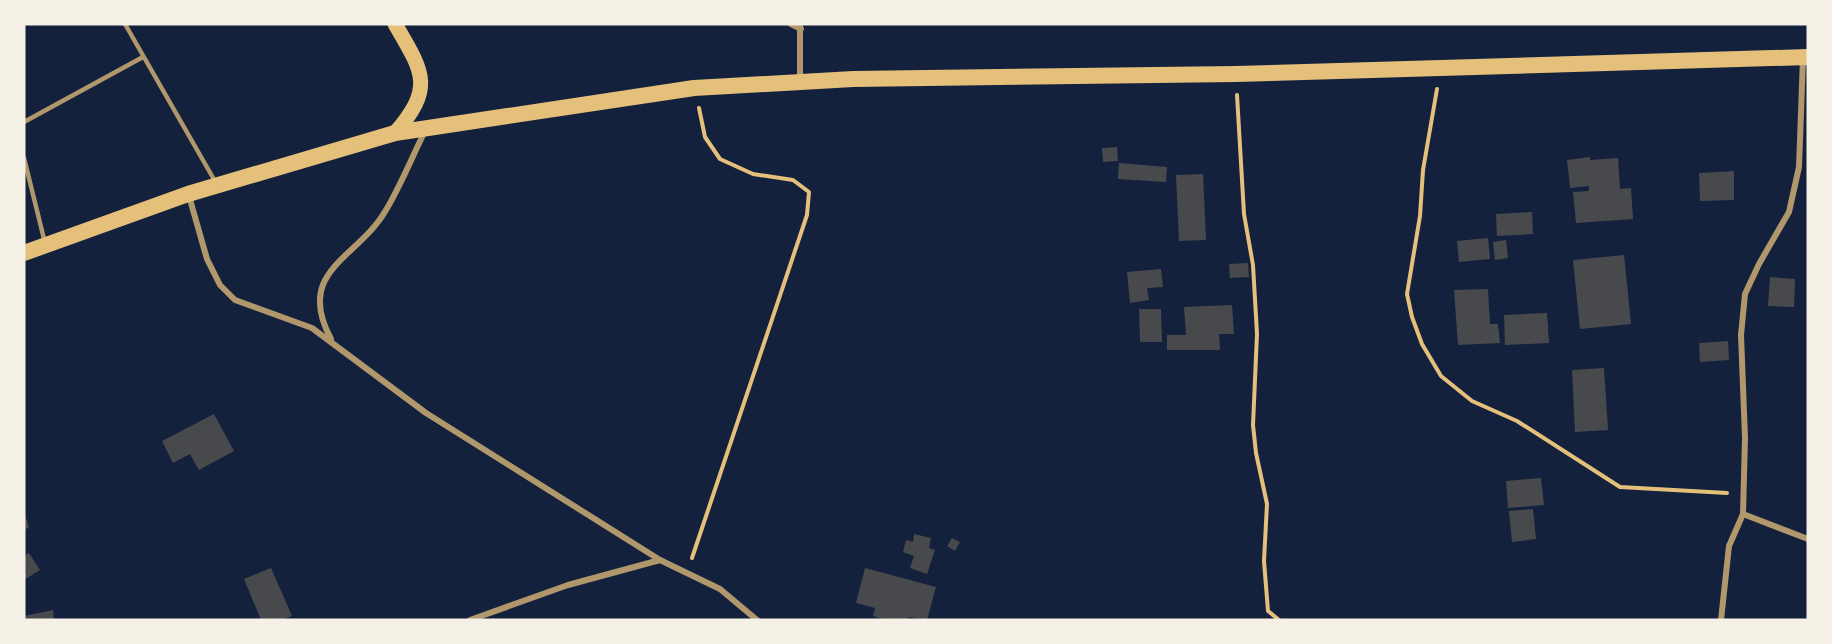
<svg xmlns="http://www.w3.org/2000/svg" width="1832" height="644" viewBox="0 0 1832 644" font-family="'Public Sans',sans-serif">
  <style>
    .building { fill: #48494c }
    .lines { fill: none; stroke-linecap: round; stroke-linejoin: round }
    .path { stroke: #e5c07b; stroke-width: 4 }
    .service { stroke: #b1986c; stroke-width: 4.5 }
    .minor { stroke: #b1986c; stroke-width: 6 }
    .primary { stroke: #e5c07b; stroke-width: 15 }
    .trunk { stroke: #e5c07b; stroke-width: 16 }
  </style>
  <rect width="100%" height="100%" fill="#14213d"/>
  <g class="building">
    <polygon points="1117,147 1118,161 1103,162 1102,148"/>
    <polygon points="1590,157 1590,160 1618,158 1620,189 1631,188 1633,219 1576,223 1573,192 1589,191 1589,186 1570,188 1567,160"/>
    <polygon points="1119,163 1167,167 1166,182 1118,179"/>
    <polygon points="1734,171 1734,200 1700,201 1699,173"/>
    <polygon points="1203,174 1206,240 1179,241 1176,175"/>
    <polygon points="1532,212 1533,234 1497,236 1496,214"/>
    <polygon points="1488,238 1490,259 1459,262 1457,241"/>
    <polygon points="1506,240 1508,258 1495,260 1493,242"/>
    <polygon points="1624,255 1631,324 1580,329 1573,260"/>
    <polygon points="1248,263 1249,277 1230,278 1229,264"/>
    <polygon points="1161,269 1163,287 1147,288 1149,300 1130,303 1127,272"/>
    <polygon points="1770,277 1795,279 1794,307 1768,306"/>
    <polygon points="1488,289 1490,324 1498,324 1500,343 1458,345 1454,290"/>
    <polygon points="1232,305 1234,334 1219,334 1220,350 1167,350 1167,335 1186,335 1184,307"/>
    <polygon points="1139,309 1161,309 1162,342 1140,342"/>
    <polygon points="1547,313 1549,343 1505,345 1504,315"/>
    <polygon points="1728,341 1729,360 1700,362 1699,343"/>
    <polygon points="1604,368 1608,430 1575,432 1572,370"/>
    <polygon points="214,414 234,451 199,470 190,454 173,463 162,441"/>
    <polygon points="1541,478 1544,505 1508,508 1506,481"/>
    <polygon points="1533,509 1536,539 1512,542 1509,511"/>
    <polygon points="24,511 29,528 24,529"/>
    <polygon points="914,534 931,538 929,548 935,550 927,574 910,568 914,556 903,552 906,540 913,542"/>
    <polygon points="952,538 960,542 955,551 947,546"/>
    <polygon points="29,553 40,570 24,580 24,556"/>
    <polygon points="271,568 292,616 282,620 261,620 244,579"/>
    <polygon points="865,568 936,587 927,620 909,617 908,620 885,620 873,616 875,608 856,603"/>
    <polygon points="53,610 54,620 24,620 24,616"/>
  </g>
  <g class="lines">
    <g class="path">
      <polyline points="1437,89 1423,170 1420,216 1407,294 1412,317 1422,344 1441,376 1472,401 1517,421 1620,487 1727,493"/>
      <polyline points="1237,95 1244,214 1253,265 1257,334 1253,425 1256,453 1267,504 1264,561 1268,611 1279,620"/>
      <polyline points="692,558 807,215 809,192 793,180 753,174 720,159 705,137 699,108"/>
    </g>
    <g class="service">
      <polyline points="125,24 216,183"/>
      <polyline points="24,122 143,57"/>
      <polyline points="24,158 45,243"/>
    </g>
    <g class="minor">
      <polyline points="791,24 801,29"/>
      <polyline points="800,81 800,24"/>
      <polyline points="189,196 207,259 220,285 235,300 312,328 426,413 660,560 720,589 757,620"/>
      <path d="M331 339C294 270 358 259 386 210 401 185 412 157 425 131"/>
      <polyline points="1743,514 1808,539"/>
      <polyline points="470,620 568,585 660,560"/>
      <polyline points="1721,620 1729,546 1743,514 1745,438 1741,335 1745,294 1759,264 1789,212 1799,167 1803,58"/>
    </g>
    <path class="primary" d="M395 133C435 87 423 72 395 24"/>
    <polyline class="trunk" points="24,253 188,194 395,133 694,88 853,79 1236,74 1808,57"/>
  </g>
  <rect width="1832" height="644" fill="none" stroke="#f6f1e7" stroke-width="51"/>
</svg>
